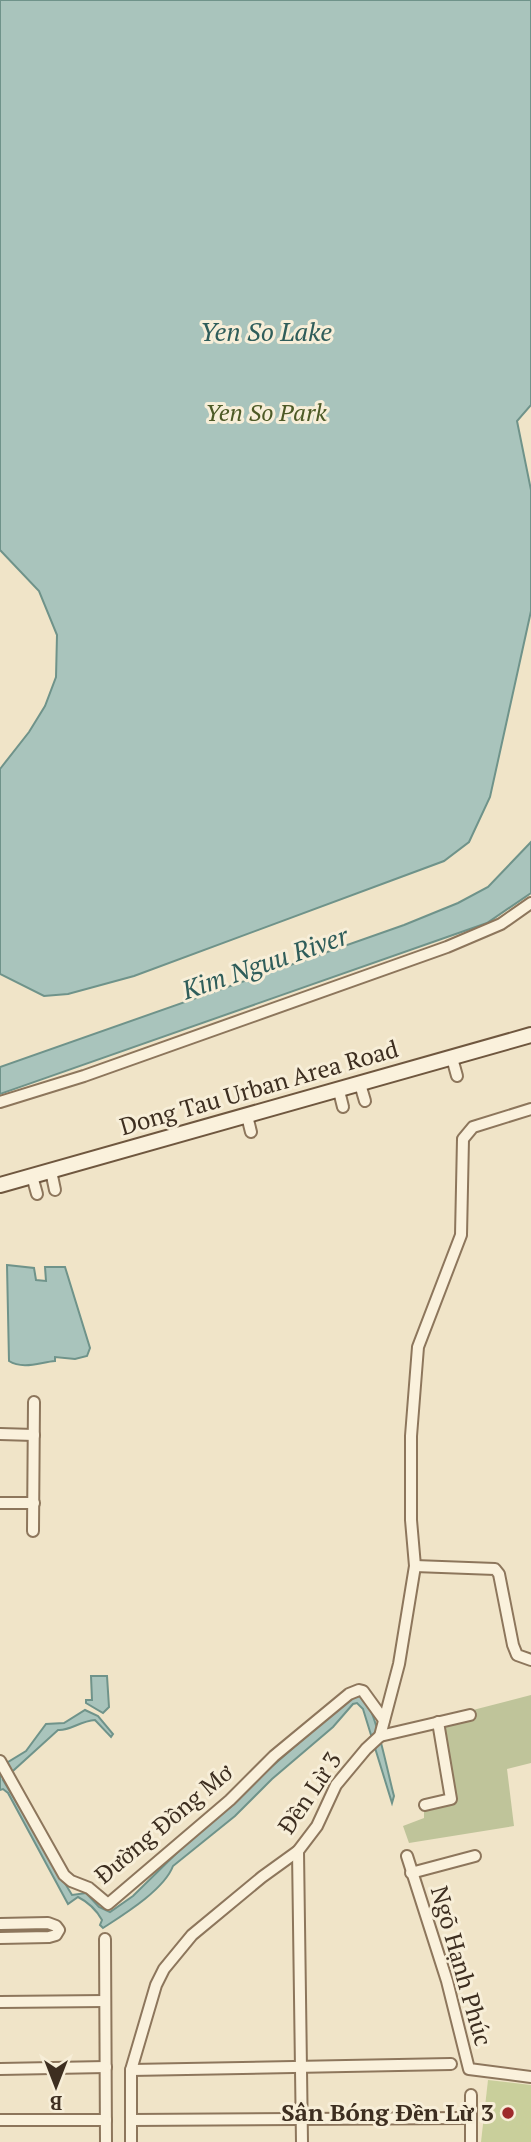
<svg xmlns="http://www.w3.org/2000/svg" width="531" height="2142" viewBox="0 0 531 2142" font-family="'PT Serif',serif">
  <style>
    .green { fill: #c9cf9b }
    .cemetery { fill: #bfc49a }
    .water { fill: #a9c4bc; stroke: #6f938a; stroke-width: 2 }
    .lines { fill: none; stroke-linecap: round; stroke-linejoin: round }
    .street-casing { stroke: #8d765c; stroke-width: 14 }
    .secondary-casing { stroke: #6f573f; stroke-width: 18 }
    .street { stroke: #faf1dc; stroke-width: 10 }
    .secondary { stroke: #faf1dc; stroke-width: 14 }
    .poi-dot { fill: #9e2a2b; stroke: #f7eed8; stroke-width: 2.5 }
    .labels { text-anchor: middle; stroke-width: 6; stroke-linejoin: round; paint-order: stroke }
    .park-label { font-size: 24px; font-style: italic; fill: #4d5a26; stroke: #f7eed8 }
    .street-label { font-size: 24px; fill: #3d2e20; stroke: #f7eed8 }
    .poi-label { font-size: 24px; font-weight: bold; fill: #3d2e20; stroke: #f7eed8; text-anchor: end }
    .water-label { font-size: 26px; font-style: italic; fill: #2f5d5a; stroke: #f7eed8 }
  </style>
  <rect width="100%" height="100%" fill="#f0e4c8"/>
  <polygon class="green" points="488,2080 531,2085 531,2142 481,2142"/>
  <polygon class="cemetery" points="531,1695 531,1763 507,1769 514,1826 409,1843 403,1826 424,1818 424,1807 451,1800 438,1719"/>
  <g class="water">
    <polygon points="0,0 531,0 531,405 517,421 531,490 531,611 490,797 469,842 444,861 134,976 68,994 44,996 0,974 0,769 29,732 45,706 56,677 57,635 39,591 0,550"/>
    <polygon points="531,842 531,893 487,923 0,1094 0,1067 404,925 458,903 488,887"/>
    <path d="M7 1265 34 1268 36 1280 46 1281 45 1267H65L90 1348 87 1356 75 1359 55 1357V1361C41 1362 23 1370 9 1361Z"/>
    <polygon points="91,1676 107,1676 109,1707 103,1713 86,1703 86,1700 92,1700"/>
    <path d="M362 1696C376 1708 388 1775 394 1796L392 1803 363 1709 357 1703 353 1704 333 1727 272 1779 235 1816 173 1866C164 1890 123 1915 103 1928L100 1925 102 1920C97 1911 88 1902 78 1897L68 1904 8 1793 3 1789 0 1790V1767L26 1751 46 1724 64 1723 85 1710 98 1716 113 1734 111 1737 95 1720C80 1721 70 1731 58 1730L3 1780 72 1895 86 1893 99 1907 110 1912 133 1896 195 1835 230 1807 253 1783 351 1697Z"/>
  </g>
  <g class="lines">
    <g class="street-casing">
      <g id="street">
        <polyline points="452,1058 457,1076"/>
        <polyline points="360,1084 365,1101"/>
        <polyline points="339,1091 343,1107"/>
        <polyline points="0,1102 84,1076 447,947 501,924 531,903"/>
        <polyline points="247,1116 251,1132"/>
        <polyline points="51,1171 55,1190"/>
        <polyline points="32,1176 37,1194"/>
        <polyline points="0,1434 34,1435"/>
        <polyline points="0,1503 34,1503"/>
        <polyline points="33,1531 34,1402"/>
        <polyline points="415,1566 495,1569 499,1574 513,1645 517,1655 531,1660"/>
        <polyline points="380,1736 470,1715"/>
        <polyline points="0,1761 64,1875 71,1881 89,1888 108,1904 230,1800 274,1756 349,1694 359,1690 363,1691 384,1720"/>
        <polyline points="425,1805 451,1799 438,1722"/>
        <polyline points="298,1851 302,2142"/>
        <polyline points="407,1856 447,1981 469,2069 531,2077"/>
        <polyline points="411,1873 475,1856"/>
        <polyline points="0,1924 48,1923 56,1926 59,1930 56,1935 49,1937 0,1938"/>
        <polyline points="105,1939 106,2142"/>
        <polyline points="0,2002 105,2001"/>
        <polyline points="0,2069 106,2067"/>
        <polyline points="131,2070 451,2064"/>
        <polyline points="471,2095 471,2142"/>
        <polyline points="0,2120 106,2120"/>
        <polyline points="131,2120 470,2118"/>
        <polyline points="131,2142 131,2070 156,1985 164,1969 192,1935 262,1877 298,1851 317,1826 336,1785 366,1749 380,1736 399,1664 415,1566 411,1520 411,1436 418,1347 461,1235 463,1139 473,1127 531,1109"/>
      </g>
    </g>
    <g class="secondary-casing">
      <polyline id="secondary" points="0,1185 531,1035"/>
    </g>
    <use href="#street" class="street"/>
    <use href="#secondary" class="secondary"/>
  </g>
  <circle class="poi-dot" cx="508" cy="2113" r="7"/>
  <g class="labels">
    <g class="park-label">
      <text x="266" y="421">Yen So Park</text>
    </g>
    <g class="street-label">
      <text transform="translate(259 1088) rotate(-16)" y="8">Dong Tau Urban Area Road</text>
      <text transform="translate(310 1793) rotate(-56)" y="8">Đền Lừ 3</text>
      <text transform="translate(164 1824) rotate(-40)" y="8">Đường Đồng Mơ</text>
      <text transform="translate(461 1966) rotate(74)" y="8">Ngõ Hạnh Phúc</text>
    </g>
    <g class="poi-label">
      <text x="494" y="2121">Sân Bóng Đền Lừ 3</text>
    </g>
    <g class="water-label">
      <text x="266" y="341">Yen So Lake</text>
      <text transform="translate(265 963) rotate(-19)" y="9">Kim Nguu River</text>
    </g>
  </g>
  <g transform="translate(56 2086) rotate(180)" stroke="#f7eed8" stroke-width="5" paint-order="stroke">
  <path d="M0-5L12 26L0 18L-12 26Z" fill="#3d2e20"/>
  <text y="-10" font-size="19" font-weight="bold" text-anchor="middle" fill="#3d2e20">B</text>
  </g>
</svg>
